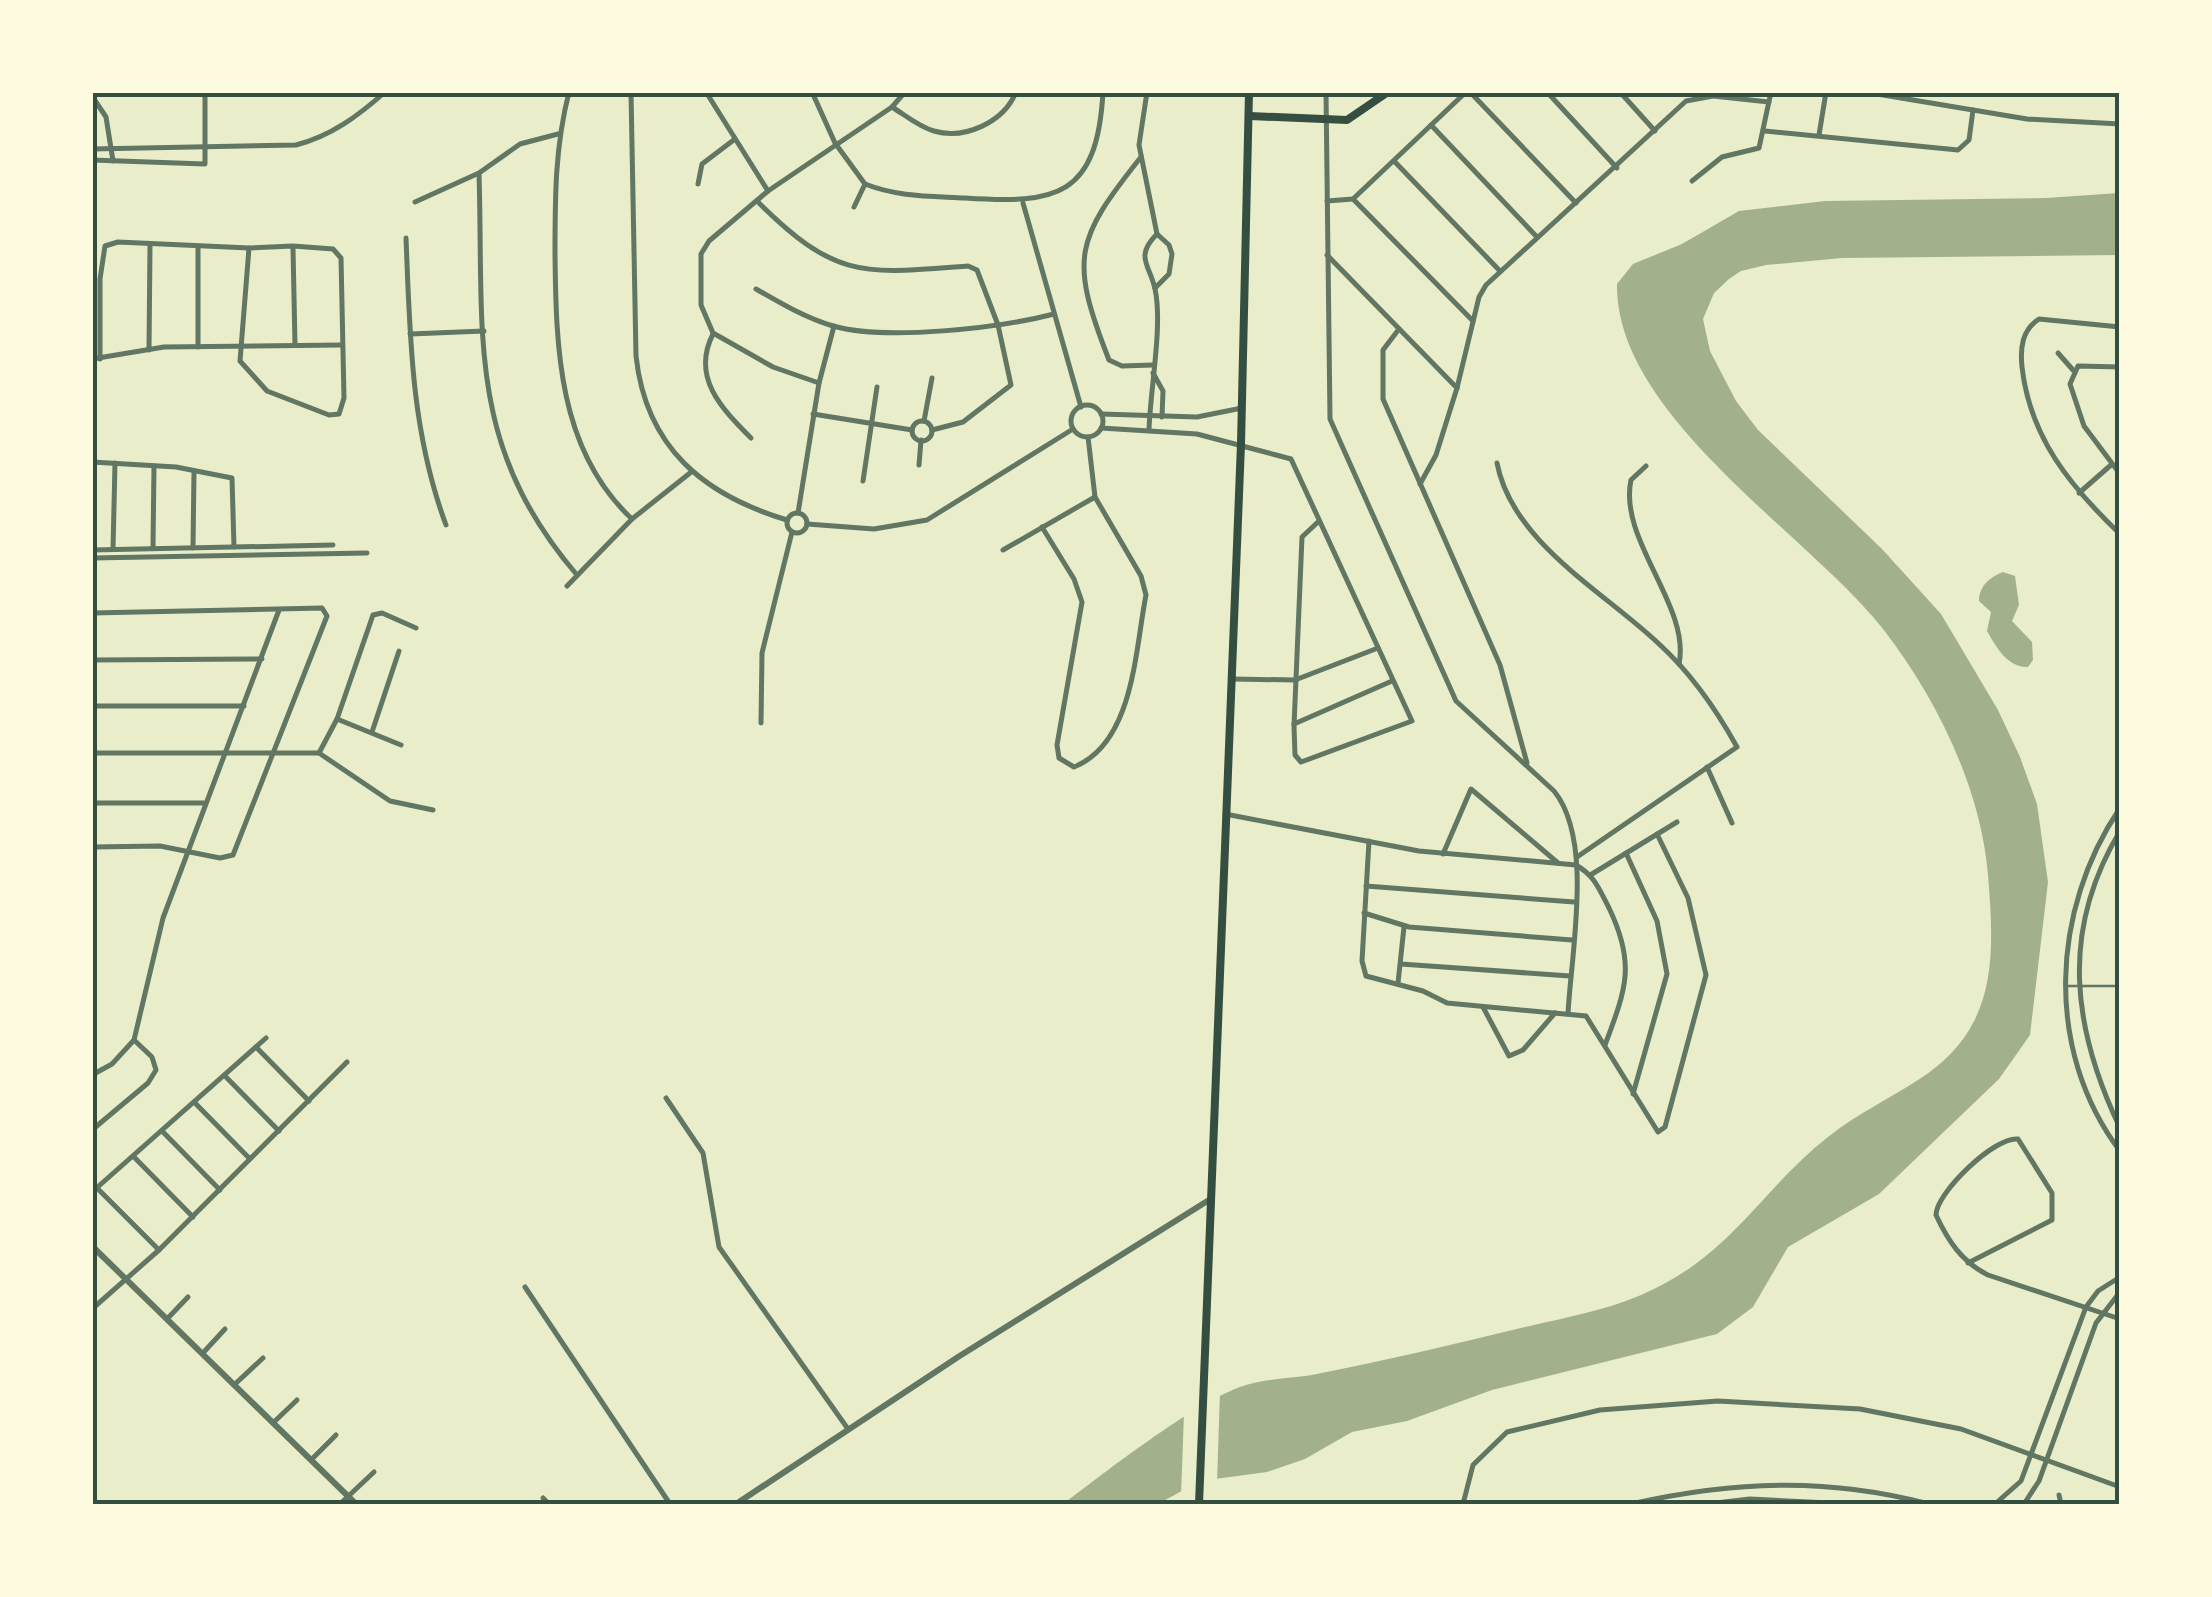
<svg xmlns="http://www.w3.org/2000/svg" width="2212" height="1597" viewBox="0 0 2212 1597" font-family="Montserrat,sans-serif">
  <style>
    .water { fill: #a3b18a }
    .pier { fill: #e9edc9 }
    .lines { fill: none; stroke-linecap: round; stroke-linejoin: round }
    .service { stroke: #617663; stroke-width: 2.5 }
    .minor { stroke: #617663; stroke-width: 5 }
    .tertiary { stroke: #617663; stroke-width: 6 }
    .primary { stroke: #344e41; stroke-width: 8 }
    .trunk { stroke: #344e41; stroke-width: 8 }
    .neatline { fill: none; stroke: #344e41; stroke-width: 4 }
  </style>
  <rect width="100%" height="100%" fill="#e9edc9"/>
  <g class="water">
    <path d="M2119 193V255L1842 258 1766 265 1741 271 1729 279 1714 293 1703 319 1710 351 1736 401 1758 430 1882 549 1941 614 1998 710 2020 757 2037 804 2048 882 2030 1035 1999 1079 1879 1194 1788 1247 1753 1307 1717 1334 1492 1390 1407 1421 1352 1432 1305 1459 1267 1472 1200 1481 1158 1504H1063C1107 1471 1191 1405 1240 1387 1264 1378 1292 1379 1317 1374 1386 1360 1456 1344 1525 1327 1568 1317 1614 1309 1654 1289 1734 1250 1763 1188 1828 1137 1855 1115 1889 1099 1918 1080 1997 1030 1995 960 1988 875 1981 788 1936 697 1883 629 1807 533 1615 415 1617 284L1633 264 1682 244 1739 211 1825 201 2046 198Z"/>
    <path d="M2003 572 2015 576 2019 605 2012 621 2032 642 2033 660 2028 667C2008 668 1996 647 1987 631L1991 612 1979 601C1979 586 1990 577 2003 572Z"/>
  </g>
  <polygon class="pier" points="1220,1392 1217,1483 1181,1495 1184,1414"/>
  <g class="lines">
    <polyline class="service" points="2066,986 2120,986"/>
    <g class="minor">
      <path d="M569 92C555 147 555 197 555 253 556 348 558 450 632 519"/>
      <path d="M631 92 636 356C646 448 704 495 787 520"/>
      <polyline points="706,92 768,191"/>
      <path d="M812 92 835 143 865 184C898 197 930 196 965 198 1057 204 1097 197 1103 92"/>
      <polyline points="1147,92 1139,145 1157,234 1169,245 1172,254 1169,274 1155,288"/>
      <path d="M1326 92 1330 419 1456 701 1554 791C1594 840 1571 953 1568 1014"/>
      <polyline points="1470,92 1576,203"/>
      <polyline points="1547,92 1617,168"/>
      <polyline points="1620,92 1655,131"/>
      <polyline points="1865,92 2027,119 2120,124"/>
      <polyline points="92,96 106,117 113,161"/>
      <path d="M892 107C905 115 919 127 934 131 965 140 1004 122 1016 92"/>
      <polyline points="1431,125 1537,237"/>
      <polyline points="1765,131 1958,150 1969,140 1973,110"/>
      <polyline points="1819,135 1826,92"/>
      <path d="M92 149 296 145C331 136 358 116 385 92"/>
      <path d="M1141 157C1075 240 1069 258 1109 360L1122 366 1153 365"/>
      <polyline points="92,160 205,164 205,92"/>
      <polyline points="1394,161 1500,271"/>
      <path d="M479 173C484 334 465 444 577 575"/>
      <polyline points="1692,181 1722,157 1759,148 1771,92"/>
      <polyline points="698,184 702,164 735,139"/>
      <polyline points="1353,199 1473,321"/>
      <path d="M757 201C836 280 863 274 968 266L977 270 998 325 1011 385 963 422 932 430"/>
      <polyline points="1327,201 1353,199 1466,92"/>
      <polyline points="415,202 479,173 520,144 558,134"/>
      <polyline points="1023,203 1081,407"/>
      <polyline points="854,207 865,184"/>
      <path d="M406 238C410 337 411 431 446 525"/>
      <polygon points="293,246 333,249 341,258 344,398 339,414 329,415 267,391 240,361 249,248"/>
      <polyline points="293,248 295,345"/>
      <polyline points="1327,255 1457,388"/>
      <path d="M756 289C780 303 806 318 833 326 886 341 1000 328 1054 314"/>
      <path d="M2120 327 2039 319C2022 330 2020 348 2022 367 2030 438 2071 487 2120 534"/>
      <polyline points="1399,329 1383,350 1383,399 1500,665 1527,763"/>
      <polyline points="410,334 484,331"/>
      <path d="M713 334C691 377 721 408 751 438"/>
      <polyline points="198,347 198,247"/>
      <polyline points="149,350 150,245"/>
      <polyline points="2058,353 2073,370"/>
      <polyline points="92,359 164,347 341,345"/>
      <polyline points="100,359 100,279 105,246 118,242 249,248"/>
      <polyline points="2120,367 2078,366 2070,384 2084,426 2120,474"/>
      <polyline points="1153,373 1163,391 1162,417"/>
      <polyline points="819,383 773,367 713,333 701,305 701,254 709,241 768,191 892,107 905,92"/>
      <circle cx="1087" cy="421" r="16"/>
      <polyline points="813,414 912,430"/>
      <polyline points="1101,414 1197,417 1242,408"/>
      <polyline points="924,421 932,378"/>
      <circle cx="922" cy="431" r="10"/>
      <polyline points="1101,428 1197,434 1291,459 1412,721 1301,762 1295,755 1294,726 1302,537 1319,521"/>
      <path d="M1149 430C1150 391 1163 325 1155 289 1150 265 1134 257 1157 234"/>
      <polyline points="92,462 176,467 232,478 234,547"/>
      <path d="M1497 463C1512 542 1603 591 1658 643 1690 672 1716 709 1737 747L1577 857"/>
      <polyline points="919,465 921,440"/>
      <path d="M1646 466 1631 480C1618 540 1691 606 1679 664"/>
      <polyline points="863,481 877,387"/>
      <polyline points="1420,484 1436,455 1457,388 1479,297 1486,285 1686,101 1713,96 1769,102"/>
      <polyline points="2079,493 2111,465"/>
      <circle cx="797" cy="523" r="10"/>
      <polyline points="798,513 819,383 834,326"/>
      <polyline points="807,524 874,529 927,520 1073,429"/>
      <path d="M1042 527 1074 579 1082 602 1057 745 1059 758 1074 767C1134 743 1135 650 1146 595L1141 576 1095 497 1088 437"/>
      <polyline points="153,548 154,466"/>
      <polyline points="193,548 194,471"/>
      <polyline points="113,549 115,463"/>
      <polyline points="92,550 333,545"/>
      <polyline points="1003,550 1095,497"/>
      <polyline points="92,558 367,553"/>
      <polyline points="567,586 632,519 690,473"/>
      <polyline points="92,613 322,608 327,616 233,855 220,858 160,846 92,847"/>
      <polyline points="92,660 262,659"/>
      <polyline points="1232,679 1295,680 1378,648"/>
      <polyline points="92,706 244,706"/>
      <polyline points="337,719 401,745"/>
      <polyline points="761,723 762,653 792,532"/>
      <polyline points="1294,724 1392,681"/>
      <polyline points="372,732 399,651"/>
      <polyline points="92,753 319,753 390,801 433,810"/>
      <polyline points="319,753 337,719 373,615 382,613 416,628"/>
      <polyline points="1707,767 1732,823"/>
      <polyline points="92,803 204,803"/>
      <path d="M2120 808C2051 910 2044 1050 2120 1151"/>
      <path d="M1225 814 1419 851 1576 865C1595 876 1599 889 1609 908 1636 964 1626 989 1605 1045"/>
      <path d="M2120 831C2060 931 2072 1027 2120 1128"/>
      <polyline points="1369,841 1362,961 1366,976 1423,991 1447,1003 1586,1016 1658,1132 1665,1127 1706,975 1688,898 1657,834"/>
      <polyline points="1626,853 1657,921 1667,974 1633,1094"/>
      <polyline points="1443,854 1471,789 1558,863"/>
      <polyline points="1592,874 1677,822"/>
      <polyline points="1366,886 1574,902"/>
      <polyline points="1364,913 1409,927 1572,940"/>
      <polyline points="1401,964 1570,976"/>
      <polyline points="1398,983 1404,927"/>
      <polyline points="1483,1007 1509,1056 1523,1050 1555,1013"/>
      <polyline points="256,1047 309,1101"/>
      <polyline points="92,1075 112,1064 134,1040 163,918 279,610"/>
      <polyline points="225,1076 279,1131"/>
      <polyline points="666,1098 703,1153 719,1247 848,1429"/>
      <polyline points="194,1102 250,1159"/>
      <polyline points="92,1130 148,1083 156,1070 152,1057 134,1040"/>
      <polyline points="162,1131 220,1190"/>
      <polyline points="133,1156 193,1217"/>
      <polyline points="98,1189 159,1250"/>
      <polyline points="92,1192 266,1038"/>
      <path d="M1968 1263 2052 1220V1193L2018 1139C1995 1136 1936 1193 1936 1215 1948 1241 1962 1262 1988 1275L2120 1319"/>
      <polyline points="525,1287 670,1504"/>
      <polyline points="92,1309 159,1250 347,1062"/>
      <polyline points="167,1319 188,1297"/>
      <polyline points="202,1354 225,1329"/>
      <polyline points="234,1385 263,1358"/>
      <polyline points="274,1422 297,1400"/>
      <polyline points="311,1460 336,1435"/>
      <polyline points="2059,1495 2061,1504"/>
      <polyline points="543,1498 549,1504"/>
      <polyline points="340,1504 374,1472"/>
      <polyline points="1463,1504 1473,1465 1507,1432 1600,1410 1718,1401 1860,1409 1961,1429 2120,1487"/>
      <path d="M1631 1504C1733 1481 1827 1477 1929 1504"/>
      <polyline points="1707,1504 1750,1499 1849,1504"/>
      <polyline points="1995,1504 2021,1481 2086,1307 2098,1291 2120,1277"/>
      <polyline points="2024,1504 2039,1481 2096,1323 2120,1292"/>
    </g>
    <g class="tertiary">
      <polyline points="92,1246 356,1504"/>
      <polyline points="736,1504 958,1357 1209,1200"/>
    </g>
    <polyline class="primary" points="1250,116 1347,120 1388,92"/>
    <polyline class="trunk" points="1199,1504 1241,444 1249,92"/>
  </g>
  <rect width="2212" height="1597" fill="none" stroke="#fefae0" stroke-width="190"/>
  <rect x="95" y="95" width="2022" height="1407" class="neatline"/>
</svg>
